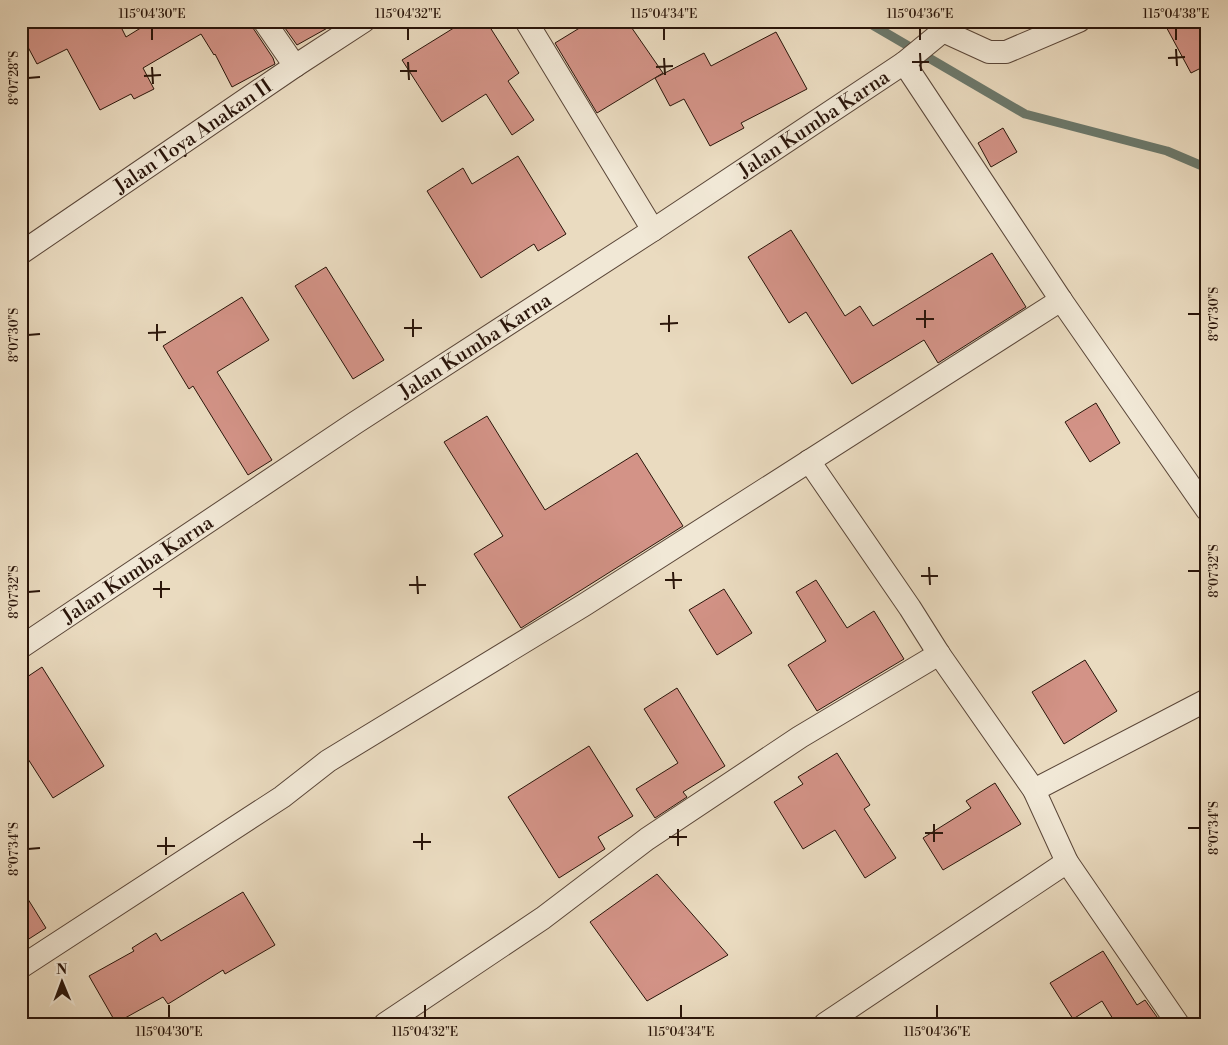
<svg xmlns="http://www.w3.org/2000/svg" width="1228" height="1045" viewBox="0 0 1228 1045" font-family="'Libre Bodoni',serif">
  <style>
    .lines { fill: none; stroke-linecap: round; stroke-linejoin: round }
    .stream { stroke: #6c796c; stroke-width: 9 }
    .building { fill: #d39387; stroke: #2a150a }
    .minor-casing { stroke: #5a4638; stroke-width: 24 }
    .minor { stroke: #f1e8d6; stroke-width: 22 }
    .ticks { fill: none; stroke: #2a150a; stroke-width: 2 }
    .labels { text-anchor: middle; stroke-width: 4.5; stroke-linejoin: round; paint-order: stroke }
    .street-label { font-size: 20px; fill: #2a150a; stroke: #f1e8d6 }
    .neatline { fill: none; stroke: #2a150a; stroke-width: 2 }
    .ticks-label { font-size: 12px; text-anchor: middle; fill: #2a150a }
  </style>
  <rect width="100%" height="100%" fill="#eadbc0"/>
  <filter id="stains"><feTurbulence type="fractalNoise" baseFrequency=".004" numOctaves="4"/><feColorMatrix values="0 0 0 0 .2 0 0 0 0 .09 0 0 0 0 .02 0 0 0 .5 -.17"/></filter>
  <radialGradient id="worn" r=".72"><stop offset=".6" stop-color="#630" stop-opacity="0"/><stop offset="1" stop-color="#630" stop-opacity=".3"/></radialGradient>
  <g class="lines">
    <polyline class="stream" points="862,21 869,23 1025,114 1167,151 1207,168"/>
  </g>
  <g class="building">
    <polygon points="21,21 118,21 126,37 152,21 251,21 253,28 273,58 275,64 232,87 215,54 214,55 201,34 143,68 154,89 134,99 131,94 100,110 67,49 37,64 21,34"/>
    <polygon points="280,21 340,21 297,45"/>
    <polygon points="465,21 486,21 519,73 508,81 534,120 512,135 486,94 442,122 402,60"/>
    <polygon points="591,21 627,21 663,73 597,113 555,43"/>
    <polygon points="1163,21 1207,21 1207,65 1191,73"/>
    <polygon points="776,32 807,89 741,123 744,128 710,146 684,99 670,106 655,78 704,53 711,66"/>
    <polygon points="1003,128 1017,152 991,167 978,143"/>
    <polygon points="518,156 566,234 538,251 534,244 481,278 427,191 463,168 472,184"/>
    <polygon points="791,230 845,316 860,306 873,326 992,253 1026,307 938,363 924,340 852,384 806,312 789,323 748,257"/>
    <polygon points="326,267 384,360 353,379 295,286"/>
    <polygon points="242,297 269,340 217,372 272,460 248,475 193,386 189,389 163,346"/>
    <polygon points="1096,403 1120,443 1090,462 1065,422"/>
    <polygon points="487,416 545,510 637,453 683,526 521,628 474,554 503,536 444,442"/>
    <polygon points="816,580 847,628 874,611 904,659 817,711 788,665 826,641 796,592"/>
    <polygon points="724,589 752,633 717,655 689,610"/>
    <polygon points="1085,660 1117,711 1064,744 1032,692"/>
    <polygon points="42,667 104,766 53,798 21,748 21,681"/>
    <polygon points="677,688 725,766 683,792 687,797 655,818 636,789 678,763 644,709"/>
    <polygon points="589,746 633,816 598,837 605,849 559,878 508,797"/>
    <polygon points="837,753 870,805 864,809 896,858 865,878 835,830 803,849 774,802 803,784 798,777"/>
    <polygon points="995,783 1021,824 943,870 923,838 971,808 966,801"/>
    <polygon points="657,874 728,955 647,1001 590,922"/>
    <polygon points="21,888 46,928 21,944"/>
    <polygon points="243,892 275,945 225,974 223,970 168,1004 163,997 116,1023 89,976 134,951 132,948 156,933 161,941"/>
    <polygon points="1103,951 1137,1005 1145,1000 1162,1024 1106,1024 1113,1019 1102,1001 1073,1019 1050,983"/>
  </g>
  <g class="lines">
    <g class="minor-casing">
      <g id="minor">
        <polyline points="264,21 295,66"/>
        <polyline points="526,21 653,230"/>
        <polyline points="943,31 989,52 1006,52 1079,21"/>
        <polyline points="904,63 1061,300 1207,510"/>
        <path id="s1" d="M21 253 295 66 364 21"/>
        <polyline points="809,461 910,608 939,654 1034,790 1067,862 1178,1024"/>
        <path id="s2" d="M21 647 355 423 653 230 904 63 943 31"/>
        <polyline points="1034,790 1207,700"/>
        <polyline points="21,967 282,797 328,761 584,605 1061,300"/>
        <polyline points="385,1024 543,918 647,839 800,737 939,654"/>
        <polyline points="825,1024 1067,862"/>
      </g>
    </g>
    <use href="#minor" class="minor"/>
  </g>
  <path class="ticks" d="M152 28V40M408 28V40M664 28V40M920 28V40M1176 28V40M1176 49 1177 66M920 53 921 71M664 58 665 75M1168 58 1185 57M408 62 409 80M912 62H929M152 67 153 84M656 67 673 66M400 71H417M144 76 161 75M28 78 40 77M925 310V328M1188 314H1200M669 315V332M413 319V337M916 319H934M157 324V341M660 324 678 323M404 328H422M148 333 166 332M28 335 40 334M929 567 930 585M1188 571H1200M673 572 674 589M417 576 418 594M921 576H938M665 580H682M161 581V598M409 585H426M153 589H170M28 592 40 591M934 824V842M1188 828H1200M678 829V846M422 833V850M925 833H943M166 837V855M669 837H687M413 842H431M157 846H175M28 849 40 848M169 1005V1018M425 1005V1018M681 1005V1018M937 1005V1018"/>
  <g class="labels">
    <g class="street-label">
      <text dy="7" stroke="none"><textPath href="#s2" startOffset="950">Jalan Kumba Karna</textPath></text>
      <text dy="7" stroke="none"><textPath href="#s1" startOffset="208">Jalan Toya Anakan II</textPath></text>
      <text dy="7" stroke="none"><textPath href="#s2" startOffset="545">Jalan Kumba Karna</textPath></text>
      <text dy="7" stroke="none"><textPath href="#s2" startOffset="140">Jalan Kumba Karna</textPath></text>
    </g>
  </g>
  <rect width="1228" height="1045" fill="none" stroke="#eadbc0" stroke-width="55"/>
  <g transform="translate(62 982) rotate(359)" stroke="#f1e8d6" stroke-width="4" paint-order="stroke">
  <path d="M0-4L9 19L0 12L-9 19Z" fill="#2a150a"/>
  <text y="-8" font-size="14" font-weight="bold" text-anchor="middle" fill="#2a150a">N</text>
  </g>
  <rect x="28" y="28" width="1172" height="990" class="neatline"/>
  <g class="ticks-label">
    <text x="152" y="18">115°04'30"E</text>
    <text x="408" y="18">115°04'32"E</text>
    <text x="664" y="18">115°04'34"E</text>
    <text x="920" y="18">115°04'36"E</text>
    <text x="1176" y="18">115°04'38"E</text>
    <text transform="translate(14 78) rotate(-90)" y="4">8°07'28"S</text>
    <text transform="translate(1214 314) rotate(-90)" y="4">8°07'30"S</text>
    <text transform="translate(14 335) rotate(-90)" y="4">8°07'30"S</text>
    <text transform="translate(1214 571) rotate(-90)" y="4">8°07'32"S</text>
    <text transform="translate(14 592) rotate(-90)" y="4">8°07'32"S</text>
    <text transform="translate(1214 828) rotate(-90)" y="4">8°07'34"S</text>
    <text transform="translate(14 849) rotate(-90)" y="4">8°07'34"S</text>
    <text x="169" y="1036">115°04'30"E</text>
    <text x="425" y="1036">115°04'32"E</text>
    <text x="681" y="1036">115°04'34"E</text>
    <text x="937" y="1036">115°04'36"E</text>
  </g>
  <rect width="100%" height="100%" filter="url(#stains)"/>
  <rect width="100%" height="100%" fill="url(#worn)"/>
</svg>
